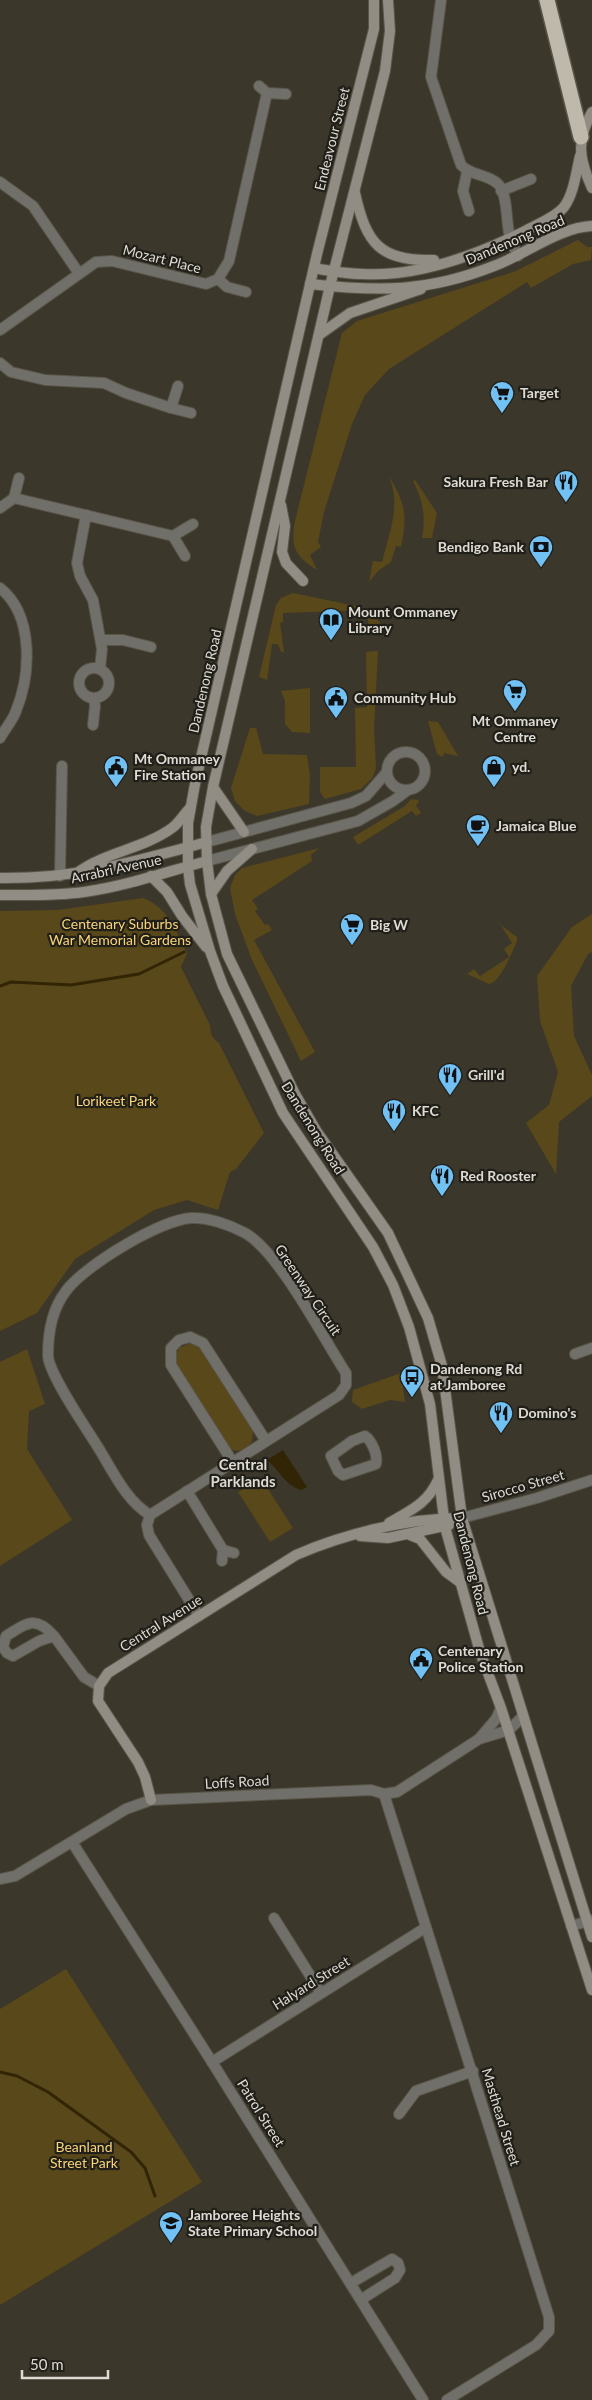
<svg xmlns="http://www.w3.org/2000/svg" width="592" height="2400" viewBox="0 0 592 2400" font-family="Lato,sans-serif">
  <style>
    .green { fill: #594819 }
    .water { fill: #312506 }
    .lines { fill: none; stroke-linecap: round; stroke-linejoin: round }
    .stream { stroke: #312506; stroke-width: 3 }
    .street-casing { stroke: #595549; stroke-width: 12 }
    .secondary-casing { stroke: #595549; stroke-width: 12 }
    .highway-casing { stroke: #595549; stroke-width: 18 }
    .street { stroke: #716f69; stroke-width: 10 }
    .secondary { stroke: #918d84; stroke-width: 10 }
    .highway { stroke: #bfb9ab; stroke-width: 15 }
    .labels { text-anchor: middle; stroke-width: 4.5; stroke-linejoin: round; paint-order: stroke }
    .street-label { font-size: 14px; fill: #dedbd3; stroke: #211f19 }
    .poi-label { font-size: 14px; font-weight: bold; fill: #dedbd3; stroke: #211f19; text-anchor: start }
    .park-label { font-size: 14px; fill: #fad577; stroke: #211f19 }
    .neighbourhood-label { font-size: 15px; font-weight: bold; fill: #dedbd3; stroke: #211f19 }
  </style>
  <rect width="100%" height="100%" fill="#3c372b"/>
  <g class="green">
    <path d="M578 240 587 247H592L591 260 573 264 531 288 527 282 389 369 365 395 352 424 324 512 318 542 321 547 310 555 317 570C295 556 290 547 295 521L342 333 357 321 516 271Z"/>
    <path d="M388 475C405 502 408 515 401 547L396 546 391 562 378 571 369 582 373 561 382 562C389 534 402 503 388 475Z"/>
    <path d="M415 480 437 513 432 538H422C426 517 423 500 413 481Z"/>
    <polygon points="293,593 370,609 381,624 383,631 369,631 367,610 283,613 283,622 280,623 284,652 281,652 278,644 272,644 267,680 259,677 276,605 281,598"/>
    <polygon points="378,651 374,728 376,768 373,777 361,789 325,799 320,792 320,767 356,767 355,708 367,707 366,652"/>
    <polygon points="310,688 310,733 292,732 285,724 285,701 281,691"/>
    <polygon points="428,721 438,722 458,756 444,753 443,757 437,754"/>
    <polygon points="250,728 256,728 263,754 307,755 310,775 309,804 257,816 245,811 235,801 231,788"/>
    <polygon points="411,799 418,800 419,802 416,805 421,813 416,816 412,811 358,845 353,837 405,806"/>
    <polygon points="319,848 311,855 312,861 252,900 258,909 255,911 265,925 268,924 272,930 254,940 315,1052 301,1061 252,960 235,914 230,888 235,875 242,868"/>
    <path d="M143 898C168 908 176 930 187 953L181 967 210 1025C210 1033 212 1038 219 1043L264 1133 236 1169 230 1172 218 1210 187 1200 154 1210 75 1259 37 1313 0 1331V911L58 910Z"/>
    <path d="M492 911 502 926 517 937V941C512 952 501 982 489 984L467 974 474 969 480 976 509 957 504 949 512 943Z"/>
    <polygon points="592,914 592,952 588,954 571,986 574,1036 592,1075 592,1096 559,1122 556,1174 526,1123 549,1105 558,1072 540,1021 537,976 572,927"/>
    <path d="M191 1343 200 1348 253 1431 252 1441C246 1449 238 1454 229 1448L176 1363 175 1358 179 1348Z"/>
    <polygon points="27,1349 45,1404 29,1411 27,1449 72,1520 0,1566 0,1362"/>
    <polygon points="401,1373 405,1402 390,1400 362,1409 352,1402 353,1390"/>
    <polygon points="261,1478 293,1528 270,1542 238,1492"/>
    <polygon points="66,1969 202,2182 0,2305 0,2009"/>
  </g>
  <path class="water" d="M283 1450 307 1487 301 1490C282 1483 281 1471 267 1460Z"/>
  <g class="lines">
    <g class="stream">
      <polyline points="0,986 11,982 71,985 139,974 184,952"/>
      <polyline points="0,2072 17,2076 48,2092 131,2152 145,2168 155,2196"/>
    </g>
    <g class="street-casing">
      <g id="street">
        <path d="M441 0 431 77 461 165C471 176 489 174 499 185 508 195 506 224 510 238 512 244 515 250 518 256"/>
        <polyline points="259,86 267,93 286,94"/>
        <polyline points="467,172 463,191 469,211"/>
        <polyline points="0,182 33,206 78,272"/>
        <polyline points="501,191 531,179"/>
        <polyline points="218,279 227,287 246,292"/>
        <polyline points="0,330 96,262 112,261 206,284 218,279 229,261 267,93"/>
        <polyline points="0,363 11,372 45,380 104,383 126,393 171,408"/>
        <polyline points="178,386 171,408 191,413"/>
        <polyline points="14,498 173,536"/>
        <polyline points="0,508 14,498 19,478"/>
        <polyline points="86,515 77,563 80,576 93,600 102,649 100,669"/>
        <polyline points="185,556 173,536 193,524"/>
        <path d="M0 588C34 615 31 674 16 711 13 720 5 729 0 738"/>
        <polyline points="101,640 123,640 151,647"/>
        <circle cx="94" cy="683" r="15"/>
        <polyline points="93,725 95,706 94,698"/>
        <circle cx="406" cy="771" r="19"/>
        <polyline points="207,842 351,803 366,796 387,772"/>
        <polyline points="207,861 358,821 393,801 408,790"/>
        <polyline points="60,876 62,766"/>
        <polyline points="575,1354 592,1348"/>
        <path d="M365 1436C372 1441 378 1455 376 1464L343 1475 338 1471 331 1456 352 1441Z"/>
        <polyline points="232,1461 171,1365 171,1348 179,1340 190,1337 203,1343 266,1441"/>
        <polyline points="187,1491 223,1550"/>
        <path d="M150 1515 339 1395 346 1385V1373C323 1338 279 1252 245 1233 230 1225 208 1217 191 1218 160 1220 84 1266 66 1291 52 1309 48 1333 48 1355 48 1373 85 1426 96 1444 112 1469 125 1500 150 1515L147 1525 149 1535 199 1616"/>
        <polyline points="462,1518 537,1498 592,1480"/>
        <polyline points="222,1561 223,1550 234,1553"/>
        <path d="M54 1636C35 1615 27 1623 6 1636L3 1647 7 1653 13 1656 39 1641 54 1636 84 1677 99 1686"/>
        <polyline points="479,1739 496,1719 501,1708"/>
        <polyline points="384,1794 549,2317 549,2331 536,2345 447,2400"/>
        <polyline points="72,1842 212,2062 423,2400"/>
        <polyline points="0,1879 15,1876 126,1809 151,1800 371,1790 384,1794 397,1792 479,1739 509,1730 522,1717"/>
        <polyline points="274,1918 321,1993"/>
        <polyline points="571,1926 592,1920"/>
        <polyline points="212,2062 425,1928"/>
        <polyline points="399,2114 416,2091 473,2071"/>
        <polyline points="351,2283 392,2259 398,2263 400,2270 395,2278 362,2299"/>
      </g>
    </g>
    <g class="secondary-casing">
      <g id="secondary">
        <polyline points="374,0 374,29 317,254 195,784 188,823 188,867 190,884 210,951 223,986 283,1113 373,1247 393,1285 409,1327 430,1404 445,1527 480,1652 501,1708 592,1990"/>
        <polyline points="388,0 390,31 385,71 330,286 213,787 206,827 207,861 211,894 227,954 295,1094 317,1132 388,1233 428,1318 442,1366 462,1518 592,1937"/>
        <path d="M592 112C576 141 579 159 592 188"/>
        <path d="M355 193C366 243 380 262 434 260"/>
        <path d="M314 268C330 271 347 274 363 274 418 277 477 255 525 231 537 224 555 218 564 207 574 193 576 173 580 156"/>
        <path d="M310 284C379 292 428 292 494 266 524 255 560 227 592 226"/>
        <polyline points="319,335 350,313 421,289"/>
        <polyline points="281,505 285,526 282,552 286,563 303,581"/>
        <polyline points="213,787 244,832"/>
        <path d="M77 873C105 852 143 849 172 828 179 823 184 814 190 808"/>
        <polyline points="151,876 167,892 182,916 206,947"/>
        <path d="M0 878C77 879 133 862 207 842"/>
        <polyline points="211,894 227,871 252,849"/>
        <path d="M0 895C28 895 56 896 84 892 126 886 166 872 207 861"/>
        <path d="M389 1523C411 1510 427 1504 438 1480"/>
        <polyline points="410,1535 420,1539 446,1572 461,1583"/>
        <polyline points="360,1536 388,1538 449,1525"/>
        <path d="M151 1800 145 1777 138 1762 98 1701 99 1686 108 1673 296 1555C344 1534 408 1518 462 1518"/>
      </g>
    </g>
    <g class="highway-casing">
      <polyline id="highway" points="547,0 581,137"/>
    </g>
    <use href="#street" class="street"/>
    <use href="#secondary" class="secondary"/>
    <use href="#highway" class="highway"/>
  </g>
  <defs>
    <g id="supermarket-pin" transform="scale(1.25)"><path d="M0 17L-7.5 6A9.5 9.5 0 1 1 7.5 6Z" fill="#71c1f4" stroke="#211f19"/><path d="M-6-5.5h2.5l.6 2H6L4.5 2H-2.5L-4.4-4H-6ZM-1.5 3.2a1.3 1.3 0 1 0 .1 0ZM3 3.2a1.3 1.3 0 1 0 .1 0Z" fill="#111"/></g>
    <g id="restaurant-pin" transform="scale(1.25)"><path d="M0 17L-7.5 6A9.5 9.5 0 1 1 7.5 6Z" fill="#71c1f4" stroke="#211f19"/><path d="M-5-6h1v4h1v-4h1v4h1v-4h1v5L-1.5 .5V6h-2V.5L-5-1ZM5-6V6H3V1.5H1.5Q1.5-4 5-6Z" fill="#111"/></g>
    <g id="bank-pin" transform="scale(1.25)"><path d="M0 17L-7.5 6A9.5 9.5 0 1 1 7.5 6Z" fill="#71c1f4" stroke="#211f19"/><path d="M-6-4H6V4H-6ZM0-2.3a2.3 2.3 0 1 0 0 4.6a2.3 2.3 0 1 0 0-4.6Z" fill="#111"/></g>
    <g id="library-pin" transform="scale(1.25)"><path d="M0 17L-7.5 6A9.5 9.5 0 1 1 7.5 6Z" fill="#71c1f4" stroke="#211f19"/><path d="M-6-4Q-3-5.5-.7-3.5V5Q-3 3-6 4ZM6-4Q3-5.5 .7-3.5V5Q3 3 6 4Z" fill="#111"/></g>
    <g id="civic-pin" transform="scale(1.25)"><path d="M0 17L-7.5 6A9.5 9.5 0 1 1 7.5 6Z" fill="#71c1f4" stroke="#211f19"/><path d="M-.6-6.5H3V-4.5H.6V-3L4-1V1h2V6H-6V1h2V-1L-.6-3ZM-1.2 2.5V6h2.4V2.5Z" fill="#111"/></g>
    <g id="shop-pin" transform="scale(1.25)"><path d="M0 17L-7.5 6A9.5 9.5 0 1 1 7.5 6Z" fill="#71c1f4" stroke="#211f19"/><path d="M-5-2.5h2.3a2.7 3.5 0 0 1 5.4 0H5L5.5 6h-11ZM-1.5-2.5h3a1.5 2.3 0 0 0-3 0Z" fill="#111"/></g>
    <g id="cafe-pin" transform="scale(1.25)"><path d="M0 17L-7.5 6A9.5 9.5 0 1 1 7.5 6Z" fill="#71c1f4" stroke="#211f19"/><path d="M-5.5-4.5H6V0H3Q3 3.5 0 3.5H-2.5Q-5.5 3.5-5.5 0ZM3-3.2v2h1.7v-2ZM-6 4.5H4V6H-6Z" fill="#111"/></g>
    <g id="bus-pin" transform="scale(1.25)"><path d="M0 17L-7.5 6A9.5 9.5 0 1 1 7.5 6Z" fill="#71c1f4" stroke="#211f19"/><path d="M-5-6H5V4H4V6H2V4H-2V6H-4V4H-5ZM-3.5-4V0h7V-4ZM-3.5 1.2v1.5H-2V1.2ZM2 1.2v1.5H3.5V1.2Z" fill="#111"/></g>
    <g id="school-pin" transform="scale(1.25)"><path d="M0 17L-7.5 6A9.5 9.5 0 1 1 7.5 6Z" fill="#71c1f4" stroke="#211f19"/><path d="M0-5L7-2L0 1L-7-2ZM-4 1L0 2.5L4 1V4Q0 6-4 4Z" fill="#111"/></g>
  </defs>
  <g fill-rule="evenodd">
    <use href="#supermarket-pin" x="502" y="393"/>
    <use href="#restaurant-pin" x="566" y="482"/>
    <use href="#bank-pin" x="541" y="547"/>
    <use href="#library-pin" x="331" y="620"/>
    <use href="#supermarket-pin" x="515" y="691"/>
    <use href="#civic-pin" x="336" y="698"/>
    <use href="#civic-pin" x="116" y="767"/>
    <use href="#shop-pin" x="494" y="767"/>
    <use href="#cafe-pin" x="478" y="826"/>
    <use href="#supermarket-pin" x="352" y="925"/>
    <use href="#restaurant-pin" x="450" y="1075"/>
    <use href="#restaurant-pin" x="394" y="1111"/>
    <use href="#restaurant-pin" x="442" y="1176"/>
    <use href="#bus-pin" x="412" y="1377"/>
    <use href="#restaurant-pin" x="501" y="1413"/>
    <use href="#civic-pin" x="421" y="1659"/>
    <use href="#school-pin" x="171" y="2223"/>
  </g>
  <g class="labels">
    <g class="street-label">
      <text transform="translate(332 139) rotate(-76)" y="5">Endeavour Street</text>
      <text transform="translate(515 240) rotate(-23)" y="5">Dandenong Road</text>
      <text transform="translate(162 259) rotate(14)" y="5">Mozart Place</text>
      <text transform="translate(205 681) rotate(-77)" y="5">Dandenong Road</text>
      <text transform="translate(116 869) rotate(-12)" y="5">Arrabri Avenue</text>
      <text transform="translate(313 1128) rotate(58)" y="5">Dandenong Road</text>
      <text transform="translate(308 1290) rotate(56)" y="5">Greenway Circuit</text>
      <text transform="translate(523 1486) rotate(-16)" y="5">Sirocco Street</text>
      <text transform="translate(471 1563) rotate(76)" y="5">Dandenong Road</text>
      <text transform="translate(161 1623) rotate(-32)" y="5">Central Avenue</text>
      <text transform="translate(237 1782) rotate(-3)" y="5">Loffs Road</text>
      <text transform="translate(311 1983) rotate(-32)" y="5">Halyard Street</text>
      <text transform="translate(261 2113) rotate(58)" y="5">Patrol Street</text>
      <text transform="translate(501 2117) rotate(73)" y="5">Masthead Street</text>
    </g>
    <g class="poi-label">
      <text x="520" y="398">Target</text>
      <text x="548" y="487" text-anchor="end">Sakura Fresh Bar</text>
      <text x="524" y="552" text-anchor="end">Bendigo Bank</text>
      <text x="348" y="617">Mount Ommaney<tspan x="348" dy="16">Library</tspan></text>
      <text x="354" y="703">Community Hub</text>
      <text x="515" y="726" text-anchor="middle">Mt Ommaney<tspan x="515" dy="16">Centre</tspan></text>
      <text x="134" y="764">Mt Ommaney<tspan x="134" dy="16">Fire Station</tspan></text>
      <text x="512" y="772">yd.</text>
      <text x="496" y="831">Jamaica Blue</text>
      <text x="370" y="930">Big W</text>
      <text x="468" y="1080">Grill'd</text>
      <text x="412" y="1116">KFC</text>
      <text x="460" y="1181">Red Rooster</text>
      <text x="430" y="1374">Dandenong Rd<tspan x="430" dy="16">at Jamboree</tspan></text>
      <text x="518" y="1418">Domino's</text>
      <text x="438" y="1656">Centenary<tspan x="438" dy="16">Police Station</tspan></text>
      <text x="188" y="2220">Jamboree Heights<tspan x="188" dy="16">State Primary School</tspan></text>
    </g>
    <g class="park-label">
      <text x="120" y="929">Centenary Suburbs<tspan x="120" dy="16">War Memorial Gardens</tspan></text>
      <text x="116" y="1106">Lorikeet Park</text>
      <text x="84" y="2152">Beanland<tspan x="84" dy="16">Street Park</tspan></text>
    </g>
    <g class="neighbourhood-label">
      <text x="243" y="1470">Central<tspan x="243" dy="17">Parklands</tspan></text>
    </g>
  </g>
  <path d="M22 2370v8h86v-8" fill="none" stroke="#dedbd3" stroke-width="2.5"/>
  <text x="30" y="2370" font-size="15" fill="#dedbd3" stroke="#211f19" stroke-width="4" paint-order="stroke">50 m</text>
</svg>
